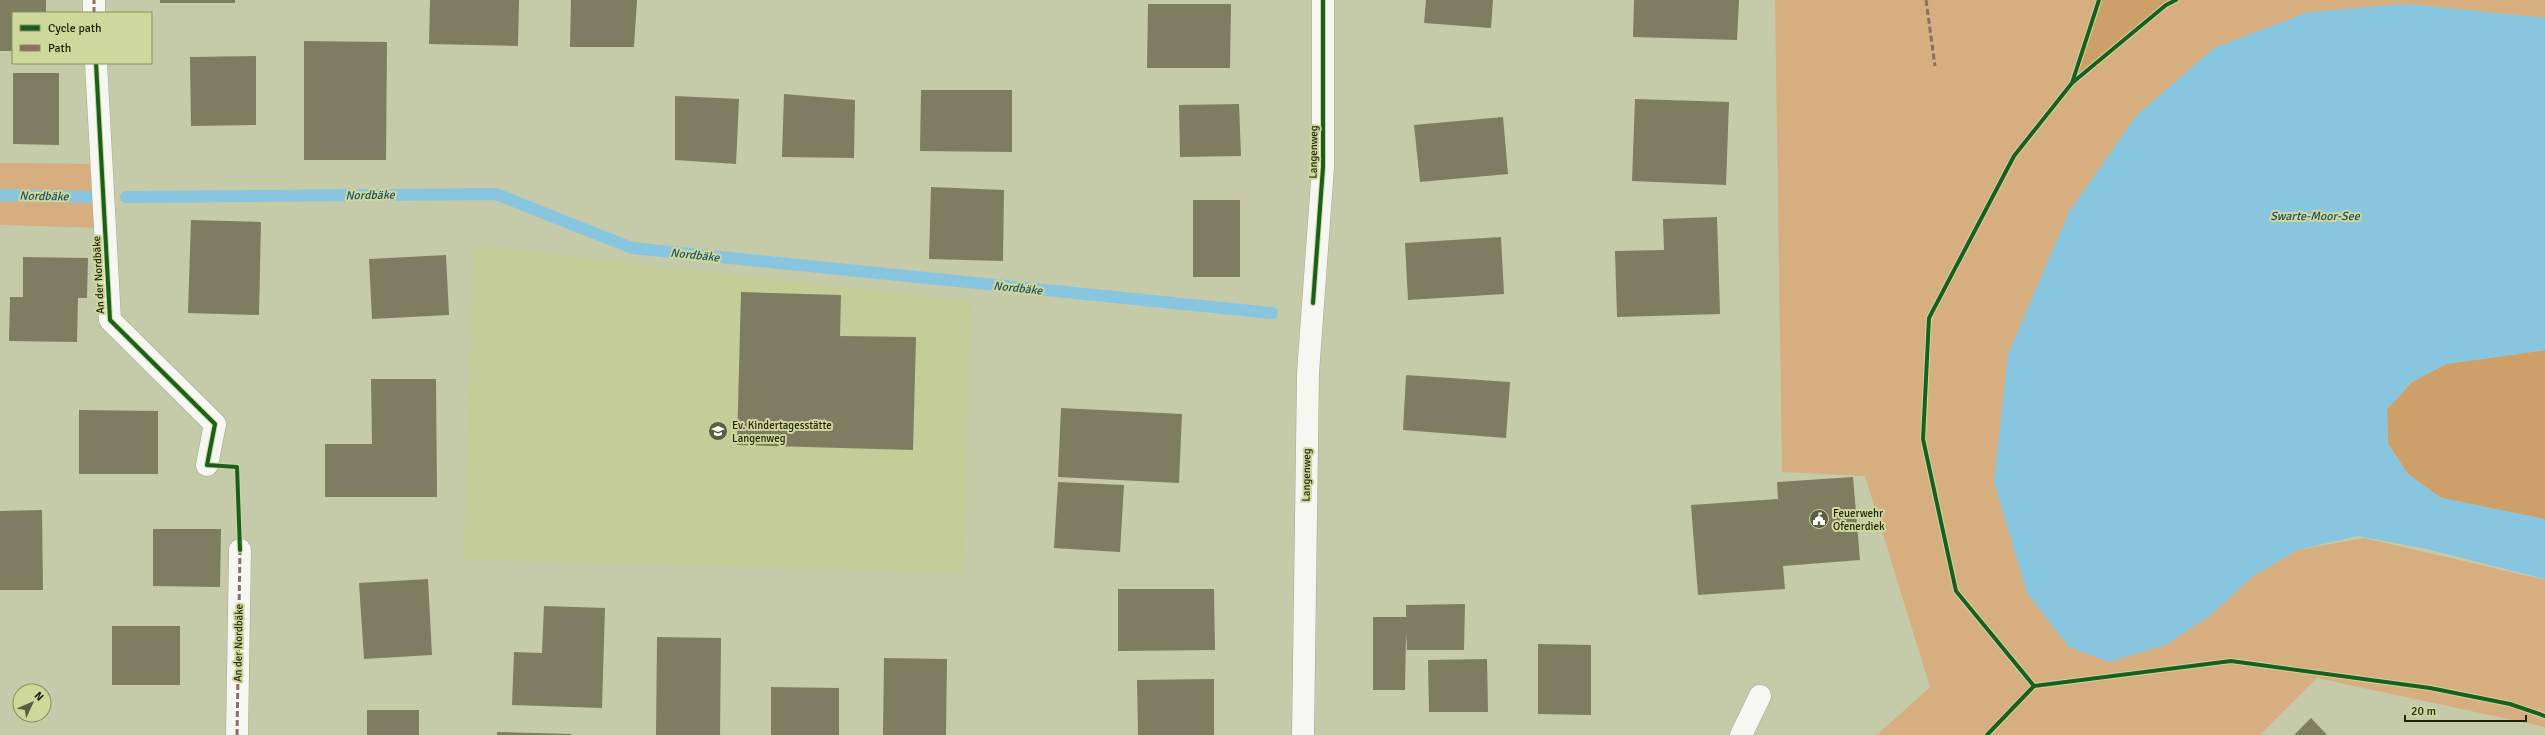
<svg xmlns="http://www.w3.org/2000/svg" width="2545" height="735" viewBox="0 0 2545 735" font-family="Signika,sans-serif">
  <style>
    .built { fill: #c4cc98 }
    .green { fill: #d6ae80 }
    .forest { fill: #cd9f69 }
    .water { fill: #88c6df }
    .lines { fill: none; stroke-linecap: round; stroke-linejoin: round }
    .stream { stroke: #88c6df; stroke-width: 12 }
    .building { fill: #7e7d62 }
    .minor-casing { stroke: #a4a88f; stroke-width: 23 }
    .minor { stroke: #f6f7f2; stroke-width: 22 }
    .quiet { stroke: #8d6e63; stroke-width: 3; stroke-dasharray: 6 3; stroke-linecap: butt }
    .cycleway-casing { stroke: #ced89b; stroke-width: 6 }
    .cycleway { stroke: #1b5e20; stroke-width: 4 }
    .labels { text-anchor: middle; stroke-width: 4; stroke-linejoin: round; paint-order: stroke }
    .street-label { font-size: 11px; fill: #1f230a; stroke: #ced89b }
    .poi-label { font-size: 11px; fill: #1f230a; stroke: #ced89b; text-anchor: start }
    .water-label { font-size: 12px; font-style: italic; fill: #1e4d67; stroke: #ced89b }
  </style>
  <rect width="100%" height="100%" fill="#c5caa9"/>
  <polygon class="built" points="474,245 971,302 963,572 464,560"/>
  <g class="green">
    <polygon points="1775,0 2099,0 2073,82 2166,5 2176,0 2545,0 2545,18 2407,4 2214,48 2136,116 2065,222 2166,645 2212,614 2253,576 2298,550 2364,538 2545,580 2545,727 2317,678 2260,735 1877,735 1930,687 1865,476 1782,472"/>
    <polygon points="0,163 101,164 105,228 0,225"/>
  </g>
  <g class="forest">
    <polygon points="2099,0 2176,0 2166,5 2072,83"/>
    <polygon points="2545,350 2545,519 2441,498 2408,474 2388,444 2387,409 2412,382 2446,364"/>
  </g>
  <polygon class="water" points="2407,4 2545,18 2545,350 2446,364 2412,382 2387,409 2388,444 2408,474 2441,498 2545,519 2545,579 2427,549 2357,536 2298,550 2253,576 2212,614 2166,645 2109,662 2069,647 2027,593 1994,482 2008,354 2069,212 2136,116 2214,48 2308,12"/>
  <g class="lines">
    <g class="stream">
      <polyline points="0,195 89,197"/>
      <polyline points="126,197 496,194 632,248 1272,313"/>
    </g>
  </g>
  <g class="building">
    <polygon points="0,0 46,0 46,13 13,13 13,51 0,51"/>
    <rect x="160" y="0" width="75" height="3"/>
    <polygon points="430,0 519,0 518,46 429,44"/>
    <polygon points="571,0 637,0 634,47 570,47"/>
    <polygon points="1426,0 1493,0 1491,28 1424,23"/>
    <polygon points="1634,0 1739,0 1737,40 1633,37"/>
    <polygon points="1148,4 1231,4 1230,68 1147,68"/>
    <polygon points="304,41 387,42 386,160 304,160"/>
    <polygon points="256,56 256,125 191,126 190,57"/>
    <polygon points="13,73 59,73 59,145 13,144"/>
    <polygon points="921,90 1012,90 1012,152 920,151"/>
    <polygon points="784,94 855,100 854,158 782,157"/>
    <polygon points="675,96 739,99 736,164 675,160"/>
    <polygon points="1635,99 1729,102 1726,185 1632,181"/>
    <polygon points="1239,104 1241,156 1180,157 1179,105"/>
    <polygon points="1503,117 1508,174 1420,182 1414,125"/>
    <polygon points="931,187 1004,190 1003,261 929,259"/>
    <rect x="1193" y="200" width="47" height="77"/>
    <polygon points="1717,217 1720,314 1617,317 1615,251 1664,250 1663,219"/>
    <polygon points="191,220 261,222 259,315 188,313"/>
    <polygon points="1501,237 1504,294 1408,300 1405,243"/>
    <polygon points="446,255 449,315 372,319 369,259"/>
    <polygon points="23,257 88,258 87,298 78,298 77,342 9,341 10,297 23,297"/>
    <polygon points="741,292 841,295 840,336 916,337 913,450 737,445"/>
    <polygon points="1406,375 1510,382 1506,438 1403,430"/>
    <polygon points="371,379 436,379 437,497 325,497 325,444 372,444"/>
    <polygon points="1061,408 1182,414 1179,483 1058,477"/>
    <polygon points="79,410 158,411 158,474 79,474"/>
    <polygon points="1853,477 1860,560 1783,566 1785,589 1698,595 1691,505 1778,499 1777,482"/>
    <polygon points="1058,482 1124,485 1120,552 1054,548"/>
    <polygon points="42,510 43,590 0,590 0,511"/>
    <polygon points="153,529 221,529 220,587 153,586"/>
    <polygon points="428,579 432,655 364,659 359,583"/>
    <polygon points="1118,589 1214,589 1215,650 1118,651"/>
    <polygon points="1465,604 1464,650 1407,650 1406,632 1405,690 1373,690 1373,617 1406,617 1406,605"/>
    <polygon points="544,606 605,608 602,708 512,705 514,652 542,653"/>
    <rect x="112" y="626" width="68" height="59"/>
    <polygon points="657,637 721,638 720,735 656,735"/>
    <polygon points="1538,644 1591,645 1591,715 1538,714"/>
    <polygon points="884,658 947,659 946,735 883,735"/>
    <polygon points="1487,659 1488,712 1429,712 1428,660"/>
    <polygon points="1214,679 1214,735 1138,735 1137,680"/>
    <polygon points="771,687 839,688 839,735 771,735"/>
    <rect x="367" y="710" width="52" height="25"/>
    <polygon points="2311,718 2327,735 2294,735"/>
    <polygon points="497,732 571,734 571,735 497,735"/>
  </g>
  <g class="lines">
    <g class="minor-casing">
      <g id="minor">
        <polyline points="94,13 94,0"/>
        <polyline points="96,63 110,320 215,424 207,465"/>
        <polyline points="237,735 240,550"/>
        <polyline points="1303,735 1308,373 1323,167 1323,0"/>
        <polyline points="1741,735 1760,696"/>
      </g>
    </g>
    <use href="#minor" class="minor"/>
    <g class="quiet">
      <polyline points="1926,0 1935,66"/>
      <polyline points="94,13 94,0"/>
      <polyline points="237,735 240,550"/>
    </g>
    <g class="cycleway-casing">
      <g id="cycleway">
        <polyline points="96,63 110,320 215,424 207,465 237,467 240,550"/>
        <polyline points="2072,83 2099,0"/>
        <polyline points="1313,303 1323,167 1323,0"/>
        <polyline points="2034,686 1956,591 1923,439 1929,318 2014,156 2072,83 2166,5 2176,0"/>
        <polyline points="1987,735 2034,686 2231,661 2430,688 2510,704 2545,716"/>
      </g>
    </g>
    <use href="#cycleway" class="cycleway"/>
  </g>
  <defs>
    <g id="school-disc" transform="scale(1)"><circle r="9.5" fill="#595d42" stroke="#ced89b"/><path d="M0-5L7-2L0 1L-7-2ZM-4 1L0 2.5L4 1V4Q0 6-4 4Z" fill="#fff"/></g>
    <g id="civic-disc" transform="scale(1)"><circle r="9.5" fill="#595d42" stroke="#ced89b"/><path d="M-.6-6.5H3V-4.5H.6V-3L4-1V1h2V6H-6V1h2V-1L-.6-3ZM-1.2 2.5V6h2.4V2.5Z" fill="#fff"/></g>
  </defs>
  <g fill-rule="evenodd">
    <use href="#school-disc" x="718" y="431"/>
    <use href="#civic-disc" x="1819" y="519"/>
  </g>
  <g class="labels">
    <g class="street-label">
      <text transform="translate(1313 152) rotate(-89)" y="4">Langenweg</text>
      <text transform="translate(98 275) rotate(-93)" y="4">An der Nordbäke</text>
      <text transform="translate(1306 475) rotate(-89)" y="4">Langenweg</text>
      <text transform="translate(238 643) rotate(-89)" y="4">An der Nordbäke</text>
    </g>
    <g class="poi-label">
      <text x="732" y="429">Ev. Kindertagesstätte<tspan x="732" dy="13">Langenweg</tspan></text>
      <text x="1833" y="517">Feuerwehr<tspan x="1833" dy="13">Ofenerdiek</tspan></text>
    </g>
    <g class="water-label">
      <text transform="translate(370 195) rotate(-1)" y="4">Nordbäke</text>
      <text transform="translate(44 196) rotate(1)" y="4">Nordbäke</text>
      <text x="2315" y="220">Swarte-Moor-See</text>
      <text transform="translate(695 255) rotate(6)" y="4">Nordbäke</text>
      <text transform="translate(1018 288) rotate(6)" y="4">Nordbäke</text>
    </g>
  </g>
  <rect x="12" y="12" width="140" height="52" fill="#ced89b" stroke="#889061"/>
  <rect x="20" y="25" width="20" height="6" fill="#1b5e20" stroke="#889061"/>
  <text x="48" y="32" font-size="12" fill="#1f230a">Cycle path</text>
  <rect x="20" y="45" width="20" height="6" fill="#8d6e63" stroke="#889061"/>
  <text x="48" y="52" font-size="12" fill="#1f230a">Path</text>
  <g transform="translate(32 703) rotate(46)"><circle r="19" fill="#ced89b" stroke="#889061"/>
  <path d="M0-3L7 15L0 10L-7 15Z" fill="#595d42"/>
  <text y="-6" font-size="11" font-weight="bold" text-anchor="middle" fill="#1f230a">N</text>
  </g>
  <path d="M2405 715v6h121v-6" fill="none" stroke="#1f230a" stroke-width="2"/>
  <text x="2411" y="715" font-size="12" fill="#1f230a" stroke="#ced89b" stroke-width="3" paint-order="stroke">20 m</text>
</svg>
